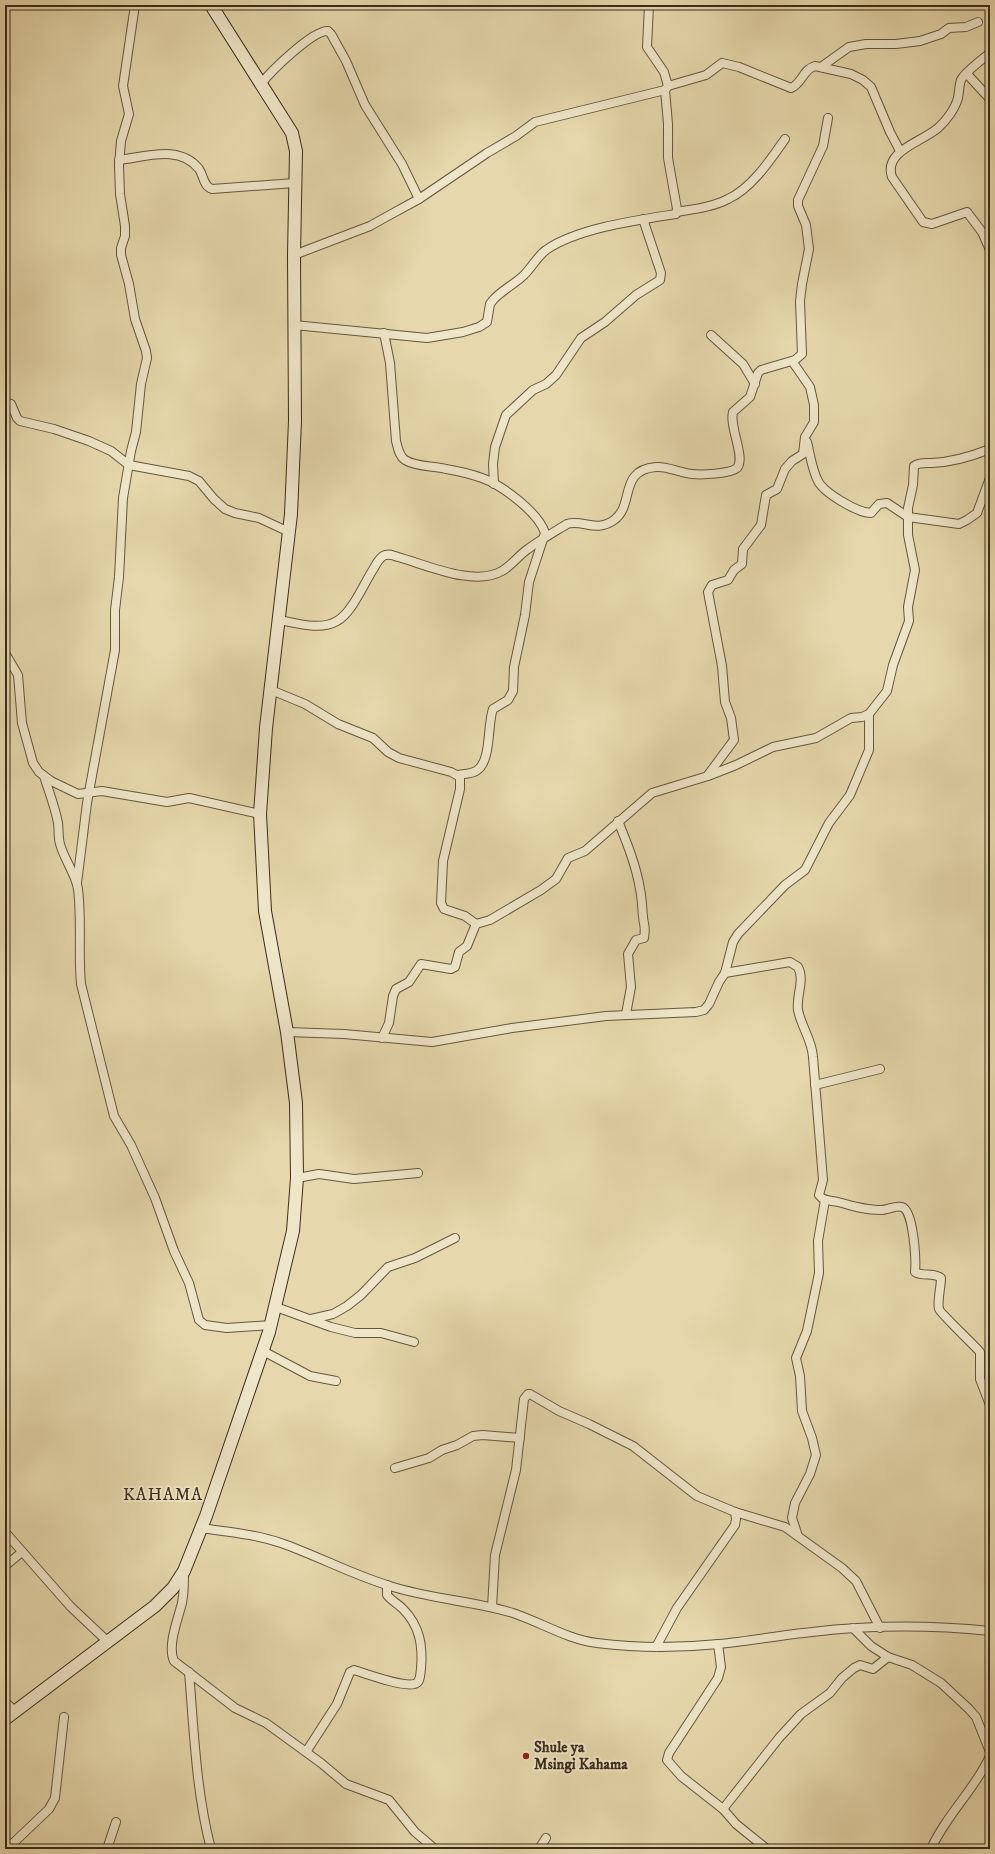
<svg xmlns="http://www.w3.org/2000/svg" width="995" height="1854" viewBox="0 0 995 1854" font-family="'IM FELL DW Pica',serif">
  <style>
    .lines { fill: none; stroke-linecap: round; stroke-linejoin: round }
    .minor-casing { stroke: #64573f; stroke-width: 10 }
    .secondary-casing { stroke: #392c1b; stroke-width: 14 }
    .minor { stroke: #efe6c9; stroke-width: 8 }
    .secondary { stroke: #efe6c9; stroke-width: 12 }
    .poi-dot { fill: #8f2418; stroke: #efe6c9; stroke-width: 1.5 }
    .labels { text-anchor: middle; stroke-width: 4; stroke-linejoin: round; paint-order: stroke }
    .poi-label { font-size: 15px; font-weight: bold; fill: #392c1b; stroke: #efe6c9; text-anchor: start }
    .quarter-label { font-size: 17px; letter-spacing: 1px; fill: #392c1b; stroke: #efe6c9 }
  </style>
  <rect width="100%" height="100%" fill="#e6d8ac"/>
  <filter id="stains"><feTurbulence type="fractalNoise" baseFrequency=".005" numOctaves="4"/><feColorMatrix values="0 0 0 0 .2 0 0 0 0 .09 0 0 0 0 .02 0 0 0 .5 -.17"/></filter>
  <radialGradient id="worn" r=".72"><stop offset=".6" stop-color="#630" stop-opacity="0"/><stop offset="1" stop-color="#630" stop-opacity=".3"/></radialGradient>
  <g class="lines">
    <g class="minor-casing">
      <g id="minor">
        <path d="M990 53C983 59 965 72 961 80 959 86 959 93 958 98 955 109 946 121 938 128 922 142 883 151 892 177L923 222 932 224 967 212 982 232 990 250"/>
        <polyline points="821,67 849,47 866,44 896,44 920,41 941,34 949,28 966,27 978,22"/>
        <polyline points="967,74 990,99"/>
        <path d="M261 84C271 71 313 30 328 31L331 34 346 61 365 105 402 164 419 199"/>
        <path d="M668 86 706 75 722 63 739 67 791 88C802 84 803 69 815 66L851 74 863 80 871 87 890 132 900 151"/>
        <path d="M119 160C145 157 180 144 199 169 204 176 203 186 212 189L295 183"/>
        <path d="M677 212C694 209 713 207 728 199 752 188 771 159 785 139"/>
        <polyline points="294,255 370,226 386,217 419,199 487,153 516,136 535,122 665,90 668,86 664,72 647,47 649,5"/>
        <path d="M294 325 427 338 463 332 479 327 487 322 490 304 493 300C502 290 515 284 524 275 532 267 537 257 546 250 578 228 638 220 676 214L677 209 668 158V124L665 90"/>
        <path d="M384 333 390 363 396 441C398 448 399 456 405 460 416 467 434 466 446 469 458 471 471 474 482 478 502 485 539 513 545 533L529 582 525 615 514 667 513 691 508 700 493 709C487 724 492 762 476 771 471 774 463 774 458 775"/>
        <polyline points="711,335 743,364 755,384"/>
        <polyline points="5,402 11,404 17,418 20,421 54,429 89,441 111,451 129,465 189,476 199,481 214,499 225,509 235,513 259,518 289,532"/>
        <path d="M807 442C810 454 812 470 818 481 824 493 858 513 871 513L879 504 887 503 908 517 959 524 967 520 977 513 990 478"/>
        <polyline points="494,484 493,464 495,447 506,415 533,390 546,384 556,375 581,338 605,322 636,295 660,280 661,273 643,219"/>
        <path d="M279 620C296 623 320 631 337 621 352 613 364 583 374 568 376 564 379 559 383 556 388 553 393 555 398 557 427 565 474 587 502 571 512 565 519 555 528 549 540 540 554 532 567 524 582 519 596 533 614 520 635 505 618 470 656 467 668 466 680 473 692 474 701 475 730 474 737 468 746 458 729 427 733 412L750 397 758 373 761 370 795 360 802 354 800 301 802 284 809 249 806 225 798 206V200L823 146 828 118"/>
        <polyline points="5,653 18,675 22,723 33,763 39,772 51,781 78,794 102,791 167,802 189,798 260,814"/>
        <polyline points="271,690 305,704 338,724 373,738 388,752 399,758 451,772 460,777 460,789 443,861 441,903 444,909 465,916 476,924"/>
        <polyline points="708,775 734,740 731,718 725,702 722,666 708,592 712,585 728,580 734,570 742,564 743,549 761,525 766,495 777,489 785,469 792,461 803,454 805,437 814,422 814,405 810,387 792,361"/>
        <path d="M44 776C49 792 55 807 58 823 59 830 58 837 60 844 64 859 76 875 78 889 82 921 78 952 81 984L114 1116 131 1145 155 1198 174 1251 189 1283 199 1320 205 1325 227 1328 271 1325"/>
        <path d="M618 821C627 843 636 865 640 889 642 898 642 907 643 917 644 927 646 926 644 938L636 940 628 954 631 987 626 1014"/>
        <polyline points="77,883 87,803 115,650 115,610 119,577 123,498 131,451 136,432 141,384 147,358 146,351 135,319 129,284 121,255 121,248 125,236 125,226 120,194 119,165 121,141 129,114 123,86 135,5"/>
        <path d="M725 973 790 962 798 967C805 980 796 996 798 1010 801 1026 812 1040 813 1057L823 1180 819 1195C824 1202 831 1200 838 1202 852 1206 866 1210 881 1210 887 1210 896 1205 902 1207 914 1211 916 1261 915 1272 923 1277 933 1272 941 1278 941 1288 937 1300 939 1309 940 1313 974 1345 980 1352V1379L990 1405"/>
        <path d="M287 1032 344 1034 432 1042 512 1028 606 1016 696 1012 704 1010 709 1004 719 982 725 973 733 942 738 934 785 885 805 870 829 823 850 795 869 750V714L887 691 893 665 909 621 908 607 915 570 908 535V508L913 485 914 466C919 462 926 463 932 463 953 462 970 457 990 449"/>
        <polyline points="382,1038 389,1023 393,996 396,989 409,982 421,964 451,969 455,967 459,952 467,946 476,924 490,920 541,890 556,879 568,858 585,851 652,793 708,776 736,765 773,747 816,738 851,718 862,717 869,714"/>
        <polyline points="815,1085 880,1069"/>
        <polyline points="297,1178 319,1174 354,1179 418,1173"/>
        <polyline points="276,1307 331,1327 355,1333 381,1333 414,1342"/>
        <polyline points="311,1319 333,1314 347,1306 361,1295 388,1267 415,1258 455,1238"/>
        <polyline points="263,1351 310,1376 336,1381"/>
        <polyline points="395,1468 429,1458 442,1450 457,1445 473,1436 483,1435 520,1438"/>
        <path d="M201 1528C228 1532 255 1534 281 1543 318 1556 353 1575 390 1586 431 1599 473 1601 513 1613 540 1622 569 1640 597 1643 637 1648 679 1648 719 1644 750 1641 781 1635 812 1632 870 1625 932 1625 990 1631"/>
        <polyline points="5,1532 70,1606 107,1641"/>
        <polyline points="798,1536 792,1518 795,1503 810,1474 816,1455 812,1438 802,1411 800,1376 796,1358 807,1331 819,1273 818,1241 825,1200"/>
        <polyline points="5,1566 22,1552"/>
        <path d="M184 1572C184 1582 184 1593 182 1603 178 1619 167 1646 174 1661L235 1708 266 1723 321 1763 346 1784 389 1800 415 1832 435 1849"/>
        <polyline points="492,1607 495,1555 516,1470 524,1399 528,1394 530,1394 559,1411 589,1424 633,1446 697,1496 735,1512 785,1527 842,1568 856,1581 880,1628"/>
        <polyline points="853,1628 871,1646 888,1657 912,1665 941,1683 969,1709 976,1717 990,1752"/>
        <polyline points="718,1644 721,1667 718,1678 669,1753 667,1760 681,1776 723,1809 736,1824 767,1849"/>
        <polyline points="656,1647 677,1608 735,1525 736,1519 735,1512"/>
        <path d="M189 1672C194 1731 196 1792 211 1849"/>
        <polyline points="5,1702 15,1711"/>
        <path d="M306 1752 337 1704 350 1672 354 1670C367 1674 402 1687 414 1684 421 1683 420 1674 421 1669 423 1646 420 1626 403 1609 398 1604 392 1601 387 1595V1585"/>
        <polyline points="723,1809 779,1738 801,1714 830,1693 842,1678 854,1668 860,1665 873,1669 888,1657"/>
        <polyline points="7,1849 49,1809 55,1798 64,1717"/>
        <polyline points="107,1849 116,1822"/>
        <polyline points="539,1849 546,1838"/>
        <path d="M931 1849C946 1815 976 1788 990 1756"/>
      </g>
    </g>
    <g class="secondary-casing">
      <polyline id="secondary" points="5,1719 155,1606 173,1588 184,1571 206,1516 269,1332 293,1231 297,1178 296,1103 287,1032 265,911 260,814 266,728 291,514 295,421 294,255 296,151 292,133 211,5"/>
    </g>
    <use href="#minor" class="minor"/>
    <use href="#secondary" class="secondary"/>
  </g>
  <circle class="poi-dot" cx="526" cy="1756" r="4"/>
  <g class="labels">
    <g class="poi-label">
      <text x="534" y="1752">Shule ya<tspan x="534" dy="17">Msingi Kahama</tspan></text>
    </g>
    <g class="quarter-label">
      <text x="163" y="1500">KAHAMA</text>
    </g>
  </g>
  <rect width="995" height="1854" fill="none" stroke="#e6d8ac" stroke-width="20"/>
  <rect x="6" y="6" width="983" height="1842" fill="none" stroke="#392c1b" stroke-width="2"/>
  <rect x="10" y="10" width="975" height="1834" fill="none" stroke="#392c1b"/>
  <rect width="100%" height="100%" filter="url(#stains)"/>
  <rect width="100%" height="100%" fill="url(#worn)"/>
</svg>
